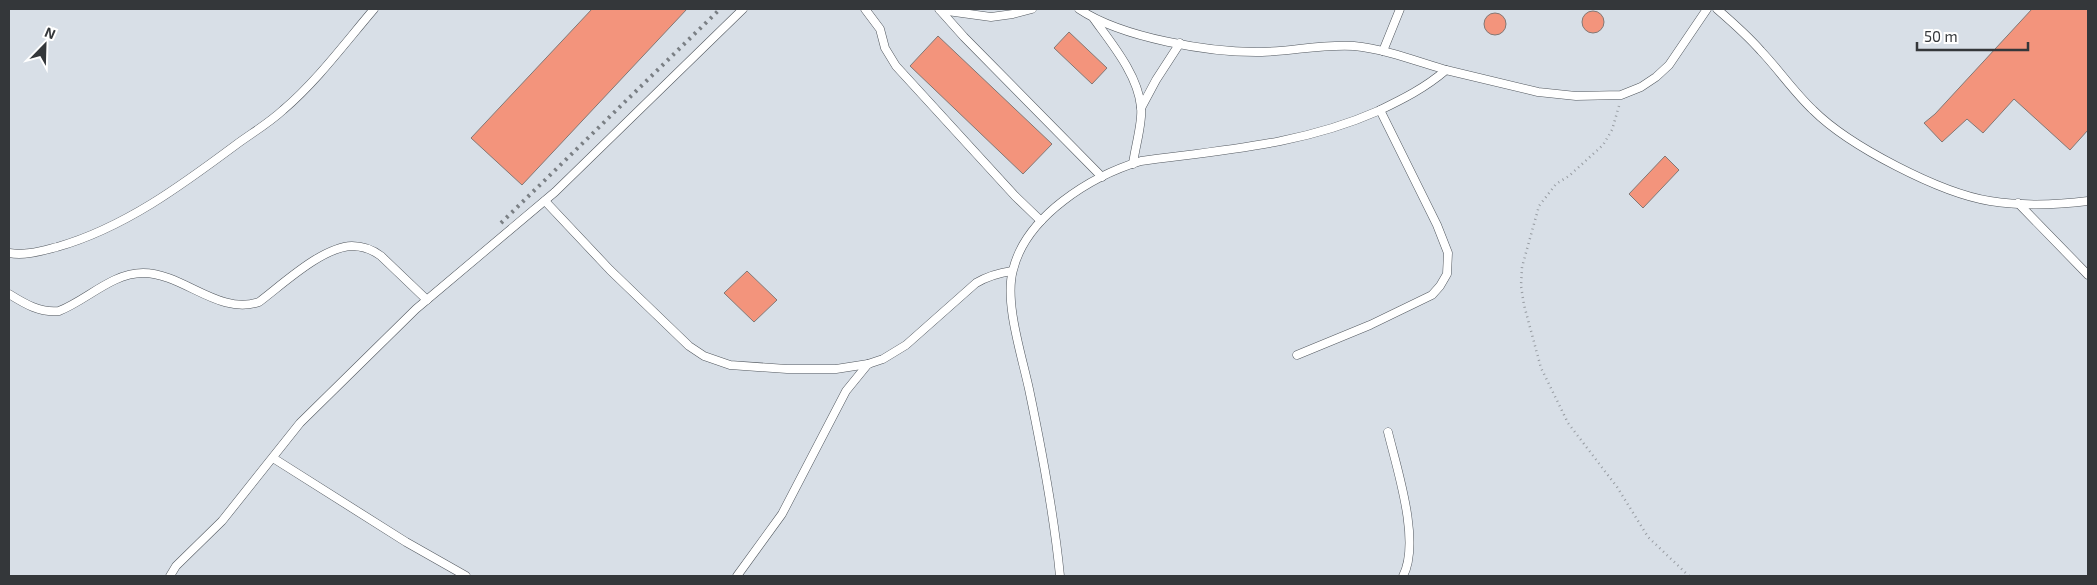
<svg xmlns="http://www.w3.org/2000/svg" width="2097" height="585" viewBox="0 0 2097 585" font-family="'Exo 2',sans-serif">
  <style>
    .building { fill: #f3947c; stroke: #827875 }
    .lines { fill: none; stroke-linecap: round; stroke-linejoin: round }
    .lane-casing { stroke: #51575e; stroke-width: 9 }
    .path { stroke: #979ca2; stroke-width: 2.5; stroke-dasharray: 1 4; stroke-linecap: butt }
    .lane { stroke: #fff; stroke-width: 8 }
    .rail { stroke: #7a7f84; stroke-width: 4; stroke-dasharray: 2.5 5; stroke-linecap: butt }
  </style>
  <rect width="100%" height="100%" fill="#d8dfe7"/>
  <g class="building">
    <polygon points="592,9 687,9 522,185 471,138"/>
    <polygon points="2032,9 2088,9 2088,130 2070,150 2014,99 1983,133 1967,119 1942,142 1924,123 1935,114"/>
    <circle cx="1593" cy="22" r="11"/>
    <circle cx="1495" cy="24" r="11"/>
    <polygon points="1069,32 1107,68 1092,84 1054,48"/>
    <polygon points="938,36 1052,144 1023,174 910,66"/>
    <polygon points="1665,156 1679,170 1643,208 1629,194"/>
    <polygon points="747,271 777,300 754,322 724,293"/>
  </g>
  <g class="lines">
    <g class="lane-casing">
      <g id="lane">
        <polyline points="865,9 880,29 885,48 896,66 1015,196 1041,221"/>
        <polyline points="939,9 964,37 1102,177"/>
        <path d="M1079 9C1122 38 1211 53 1262 52 1293 51 1323 44 1354 46 1385 49 1416 61 1446 70"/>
        <path d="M1717 9C1732 22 1748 36 1761 51 1779 70 1794 92 1813 110 1849 146 1940 193 1990 201 2022 206 2056 205 2088 201"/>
        <polyline points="940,10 991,17 1013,14 1032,9"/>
        <path d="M1094 19C1112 44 1138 75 1141 107 1143 122 1135 147 1133 164"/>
        <polyline points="1383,51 1400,9"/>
        <polyline points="1141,108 1156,80 1180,43"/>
        <polyline points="545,201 610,270 689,346 704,356 730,365 787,369 836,369 868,364"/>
        <polyline points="2018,203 2088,275"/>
        <path d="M9 253C25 256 41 251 57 247 124 228 182 185 237 144 252 133 269 123 283 110 317 81 345 43 374 9"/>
        <path d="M9 294C25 304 40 313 59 311 87 300 112 273 143 273 183 273 219 316 259 302 283 284 322 247 352 246 363 246 373 250 381 256L427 300"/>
        <polyline points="1297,355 1370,325 1432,295 1440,286 1447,274 1448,253 1437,225 1380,110"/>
        <path d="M1388 432C1397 469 1421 542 1403 576"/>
        <polyline points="273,458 406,542 466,576"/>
        <polyline points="170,576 176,566 222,521 300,423 416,309 555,192 743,9"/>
        <path d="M737 576 782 514 846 391 868 364 883 359 906 345 976 283C988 276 998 273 1012 271"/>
        <path d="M1060 576C1054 514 1042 451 1029 389 1022 356 1004 302 1013 270 1026 216 1091 176 1141 161 1223 150 1301 145 1378 111 1403 99 1425 88 1446 70L1538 92 1576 96 1621 95 1641 87 1656 77 1669 65 1707 9"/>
      </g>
    </g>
    <polyline class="path" points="1619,106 1612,130 1603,145 1569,176 1556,184 1539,206 1522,267 1521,286 1524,305 1541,368 1568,423 1617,487 1648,537 1689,576"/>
    <use href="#lane" class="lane"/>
    <polyline class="rail" points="501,223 720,9"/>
  </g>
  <rect width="2097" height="585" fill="none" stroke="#34373a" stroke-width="20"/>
  <g transform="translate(45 45) rotate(23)" stroke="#ffffff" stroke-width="4" paint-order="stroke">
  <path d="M0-4L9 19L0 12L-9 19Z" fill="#34373a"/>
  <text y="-8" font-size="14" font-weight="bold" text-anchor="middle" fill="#34373a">N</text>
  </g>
  <path d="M1917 42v8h111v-8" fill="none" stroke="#34373a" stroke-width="2.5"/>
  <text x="1924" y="42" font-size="15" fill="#34373a" stroke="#ffffff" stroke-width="4" paint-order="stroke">50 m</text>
</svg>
